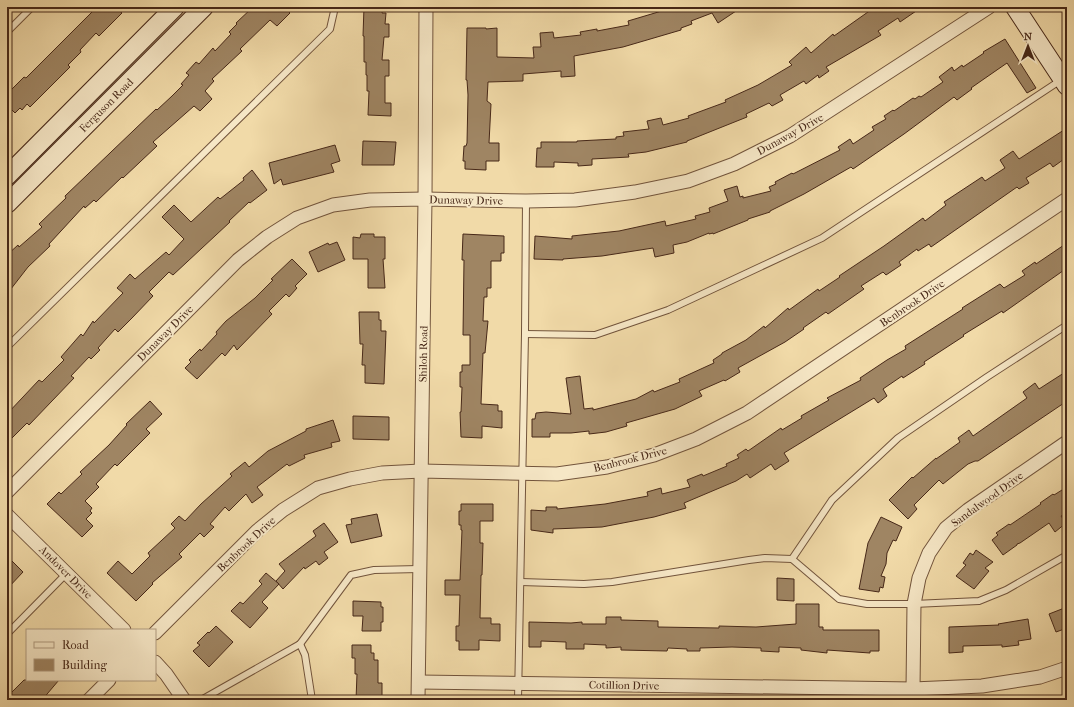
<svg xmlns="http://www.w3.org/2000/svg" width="1074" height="707" viewBox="0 0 1074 707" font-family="'IM FELL French Canon',serif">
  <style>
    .building { fill: #9f8563; stroke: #472818 }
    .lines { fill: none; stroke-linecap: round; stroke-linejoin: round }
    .service-casing { stroke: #72543c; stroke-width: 8 }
    .minor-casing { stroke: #72543c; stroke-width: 15 }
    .secondary-casing { stroke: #472818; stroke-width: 20 }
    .service { stroke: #f6e7c6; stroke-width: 6 }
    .minor { stroke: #f6e7c6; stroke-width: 13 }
    .secondary { stroke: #f6e7c6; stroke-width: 18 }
    .labels { text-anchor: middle; stroke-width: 4; stroke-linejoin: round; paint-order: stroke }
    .street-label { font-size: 11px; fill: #472818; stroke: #f6e7c6 }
  </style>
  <rect width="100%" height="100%" fill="#f1daa8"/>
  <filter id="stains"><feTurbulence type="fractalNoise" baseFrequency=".005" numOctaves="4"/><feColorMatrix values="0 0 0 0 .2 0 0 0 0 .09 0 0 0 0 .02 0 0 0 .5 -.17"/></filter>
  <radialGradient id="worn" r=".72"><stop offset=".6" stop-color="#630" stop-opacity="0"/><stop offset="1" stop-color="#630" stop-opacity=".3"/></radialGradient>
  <g class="building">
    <polygon points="97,7 115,7 122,13 99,36 96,33 80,50 81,52 68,65 70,67 30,107 27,104 22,110 20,108 15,113 7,105 7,94 24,77 26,78"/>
    <polygon points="253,7 284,7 290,13 277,26 270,20 240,49 242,51 212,79 214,81 205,91 212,99 200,111 194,106 153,142 157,146 123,178 122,177 96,202 94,200 85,208 84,206 49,244 50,246 28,267 7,294 7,255 18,245 19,247 42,227 39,224 66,198 65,196 156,109 157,110 172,96 183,85 181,84 189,75 186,73 196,62 199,64 213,48 215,51 231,34 229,32 237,24 236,23"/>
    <polygon points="364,7 383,7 382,13 386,13 385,24 389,24 389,37 384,37 382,60 389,60 389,76 385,76 385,103 391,103 391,116 368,115 369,91 367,91 367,75 366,75 366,62 364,62 364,36 363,36"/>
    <polygon points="675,7 742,7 718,23 712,13 691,21 692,24 681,28 681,30 623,47 574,56 575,76 561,77 561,71 523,74 523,81 488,82 487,101 491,104 489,143 499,143 499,161 486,161 486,170 465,169 465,161 463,161 464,146 466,146 467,143 468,95 467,80 466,80 467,28 486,28 486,29 497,28 497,57 534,58 533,47 541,47 540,33 553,32 554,38 581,35 580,32 597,29 597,31 629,25 628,21"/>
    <polygon points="875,7 922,7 900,22 898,18 878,31 881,35 826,67 829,71 819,78 818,75 806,84 804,81 780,95 783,100 772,106 769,103 746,114 747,117 687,141 687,142 646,152 628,154 629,157 592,159 592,165 578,166 578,163 554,162 554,167 536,167 537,148 541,148 541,142 577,142 577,141 616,139 616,137 624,136 623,132 649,129 647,121 661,118 663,125 689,118 688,116 726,102 725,100 758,85 792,65 789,62 806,47 811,53 833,34 834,36"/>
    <polygon points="1005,39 1036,88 1027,93 1007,63 981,81 971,88 972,89 957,100 954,97 904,134 853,169 851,167 804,194 770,211 770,212 748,219 748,220 713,234 713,233 709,234 709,233 687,242 673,245 674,253 655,257 653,248 602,256 563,259 563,260 534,259 535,236 572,239 572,236 619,231 665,221 666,226 696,219 695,216 710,212 709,208 728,201 724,190 737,186 740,197 743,196 743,198 771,191 769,187 776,184 775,182 792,173 793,174 840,150 838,147 850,139 853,144 874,130 872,127 886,119 884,116 893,110 894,111 913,98 915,99 919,96 921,97 943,82 939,77 952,67 954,71 962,65 963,67 984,53 983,52"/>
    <polygon points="1067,128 1067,157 1053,167 1050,163 1026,178 1029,183 1019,189 1017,187 931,247 929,244 918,251 917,249 899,262 901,265 886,275 883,272 861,286 864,289 828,314 826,312 803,328 804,329 785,342 738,368 740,372 725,381 724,380 699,391 702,396 675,409 626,423 627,426 606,432 589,434 589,431 571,433 550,433 550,437 532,437 532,419 535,419 536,413 546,412 571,414 566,378 580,376 584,409 593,408 593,410 636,399 653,390 654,392 680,382 679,379 714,363 713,360 722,354 722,353 746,340 764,326 765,328 788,308 789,310 818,289 819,291 840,277 839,276 884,246 923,218 925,221 946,205 944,202 982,177 985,181 1005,168 1000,160 1013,151 1019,159"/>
    <polygon points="363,141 396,142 394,165 362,165"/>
    <polygon points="335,145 340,161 331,164 334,172 283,185 281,179 274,184 269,163"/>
    <polygon points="252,170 267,190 250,203 249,202 229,221 230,222 173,275 169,272 149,292 153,296 132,318 118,332 115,329 98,348 100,350 91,359 89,357 71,376 74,378 29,425 27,423 7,443 7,414 39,380 42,382 64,360 61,357 81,334 83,336 93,321 94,323 123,293 117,288 130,274 135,279 166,252 169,255 184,239 162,217 174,205 191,222 218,197 220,199 244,180 243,178"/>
    <polygon points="361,234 374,234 374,237 385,237 385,259 383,259 385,288 368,288 368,259 353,259 353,237 360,238"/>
    <polygon points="463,234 504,236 504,253 501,253 501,261 491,261 491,288 487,288 487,297 484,297 483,321 488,321 485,353 483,353 481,404 498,405 498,411 502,411 502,428 482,426 482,438 461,437 460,412 461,412 462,387 460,387 460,372 462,372 462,365 470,365 470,335 463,335 464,260 462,260"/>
    <polygon points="337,242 345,260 318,272 309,252 328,243 329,245"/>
    <polygon points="1067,243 1067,268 1003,313 1002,311 963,335 964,336 924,362 925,364 903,378 902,376 883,389 887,396 878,403 874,398 784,453 789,461 775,470 771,464 750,478 747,474 736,481 684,503 686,508 654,517 602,527 553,529 553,533 531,530 531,510 546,511 546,507 557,507 557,509 605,504 648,496 647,492 661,488 662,494 690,487 687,480 702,474 703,476 727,466 726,464 739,458 737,455 746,449 748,451 781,428 782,430 802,418 801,416 829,400 827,398 861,380 860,378 887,360 906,349 905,346 963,309 962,308 1000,284 1004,288 1025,275 1022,271 1035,262 1036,264"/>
    <polygon points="292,259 307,274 295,286 297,288 289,297 286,294 269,311 272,314 237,350 234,345 225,356 222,353 197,379 185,368 191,362 189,360 200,349 201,351 217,334 216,332 226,321 255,298 273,280 271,279"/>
    <polygon points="359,312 379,312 379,320 381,320 381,331 386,331 384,384 365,383 365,365 362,365 363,344 360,344"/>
    <polygon points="1067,371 1067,401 978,461 975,461 968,464 943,484 939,480 914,505 917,509 908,519 889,500 912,477 913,478 936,458 936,459 960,442 958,438 969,430 973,436 1027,398 1023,392 1035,383 1039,389"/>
    <polygon points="150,401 162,414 146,429 150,433 117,466 115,464 96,484 99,487 85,501 92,508 90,511 92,513 86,519 93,526 82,537 47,504 59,492 61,494 82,474 80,472 109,445 127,425 126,424"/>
    <polygon points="353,416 389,417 389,440 353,439"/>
    <polygon points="333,420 340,441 331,443 332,447 304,455 305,458 289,466 287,464 257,487 263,495 252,503 246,494 229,511 225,507 210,524 214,527 204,537 200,533 179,554 182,557 152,583 153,584 136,601 107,573 118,561 132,574 150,556 148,553 175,528 171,524 179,516 185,521 201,504 232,476 230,474 245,462 249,467 268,451 306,431 306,429"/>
    <polygon points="1062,490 1067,497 1067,512 1061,516 1066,523 1055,532 1049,523 1020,543 1017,544 1017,545 1003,555 992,540 998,535 996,533 1009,524 1010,525 1041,504 1040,503 1053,494 1054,495"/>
    <polygon points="461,504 493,504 493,521 480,521 480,543 483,543 482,575 481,575 480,618 491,618 491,624 500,624 500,641 479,640 479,650 459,650 459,641 456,641 456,626 459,626 460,595 445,595 445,580 460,580 462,530 461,530 461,525 459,525 459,511 461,511"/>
    <polygon points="377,514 382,536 351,543 346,525 352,524 351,519"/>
    <polygon points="881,517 902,527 896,541 893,540 887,553 886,564 881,576 885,577 883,588 880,587 879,592 859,589 868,543"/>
    <polygon points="324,523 338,542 324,552 328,558 319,565 316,561 305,569 304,567 283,589 276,581 285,571 279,564 316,536 313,531"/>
    <polygon points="976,550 993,562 985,568 989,571 974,589 956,576 966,565 963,563 970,553 973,555"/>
    <polygon points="7,556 23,572 7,589"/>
    <polygon points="266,573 279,584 262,602 268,608 250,628 231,611 240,602 243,604 262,584 259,581"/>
    <polygon points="777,578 794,579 794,601 777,600"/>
    <polygon points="353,601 381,602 381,607 383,607 383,622 381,622 381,631 362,631 363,616 353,616"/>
    <polygon points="796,604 819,604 819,627 823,627 823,630 879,630 879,651 870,651 870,653 827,650 827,653 801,650 801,648 779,647 779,652 761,651 761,648 732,647 700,648 700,651 687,651 687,649 668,648 667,651 621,650 621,647 606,648 606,645 584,644 584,649 566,649 566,642 541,641 541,647 529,647 529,622 571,623 582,622 582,624 606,624 606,617 621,617 621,620 658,621 658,627 719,628 719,626 756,627 796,624"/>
    <polygon points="1067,607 1067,628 1056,632 1049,614"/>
    <polygon points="1028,619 1031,639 1018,641 1019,645 1002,647 1002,645 963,646 963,652 949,653 949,627 999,625 998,624"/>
    <polygon points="216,626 233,642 209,667 193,651 200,645 197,643 208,632 209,633"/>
    <polygon points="352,645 371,645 371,653 374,653 374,660 378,660 378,683 382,683 382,696 376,696 376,700 356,700 357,674 355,674 355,658 352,658"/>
    <polygon points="24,680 59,680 42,700 7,700 7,697"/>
  </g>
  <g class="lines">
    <g class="service-casing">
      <g id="service">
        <polyline points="7,32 32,7"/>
        <polyline points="525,334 595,335 668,310 822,238 1061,80"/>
        <polyline points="7,347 330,29 335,7"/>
        <polyline points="792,559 832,500 898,438 987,377 1067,325"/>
        <polyline points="521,582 584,584 612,582 749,560 765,558 792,559 839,599 867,604 914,604 979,601 1006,590 1067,555"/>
        <polyline points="7,634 67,573"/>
        <polyline points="300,644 305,655 312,700"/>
        <polyline points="201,700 300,644 351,575 374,570 419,569"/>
        <polyline points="518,700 525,334 526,201"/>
      </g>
    </g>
    <g class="minor-casing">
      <g id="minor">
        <polyline points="7,492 238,260 267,237 297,218 333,205 370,200 425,199 526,201 575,200 635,192 688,181 734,164 790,136 989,7"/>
        <polyline points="7,515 124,630"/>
        <polyline points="155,633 257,531 283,510 318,488 350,479 382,473 421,471 557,474 607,467 654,455 696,439 747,413 1067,199"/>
        <polyline points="155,662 166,674 184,700"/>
        <polyline points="419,682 913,689 982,686 1040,677 1067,668"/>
        <polyline points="913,689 914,604 919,578 929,553 946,528 968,510 1067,442"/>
        <polyline points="89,700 109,680"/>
        <polyline points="418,700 425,199 426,7"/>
      </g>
    </g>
    <g class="secondary-casing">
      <g id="secondary">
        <polyline points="1015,7 1067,86"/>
        <polyline points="7,176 175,7"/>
        <polyline points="7,204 204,7"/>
      </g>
    </g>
    <use href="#service" class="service"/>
    <use href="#minor" class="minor"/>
    <use href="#secondary" class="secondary"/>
  </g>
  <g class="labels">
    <g class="street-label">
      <text transform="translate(106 105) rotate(-45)" y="4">Ferguson Road</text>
      <text transform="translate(790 134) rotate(-29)" y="4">Dunaway Drive</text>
      <text transform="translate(466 200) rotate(1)" y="4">Dunaway Drive</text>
      <text transform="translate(912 303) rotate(-34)" y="4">Benbrook Drive</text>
      <text transform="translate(165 333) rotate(-45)" y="4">Dunaway Drive</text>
      <text transform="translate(423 354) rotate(-89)" y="4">Shiloh Road</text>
      <text transform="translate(630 459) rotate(-14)" y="4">Benbrook Drive</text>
      <text transform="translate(987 499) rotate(-36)" y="4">Sandalwood Drive</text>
      <text transform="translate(246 544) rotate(-43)" y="4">Benbrook Drive</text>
      <text transform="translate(66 572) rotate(45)" y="4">Andover Drive</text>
      <text transform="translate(624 685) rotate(1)" y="4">Cotillion Drive</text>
    </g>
  </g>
  <rect width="1074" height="707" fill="none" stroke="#f1daa8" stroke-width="24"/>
  <rect x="8" y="8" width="1058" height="691" fill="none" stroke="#472818" stroke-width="2"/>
  <rect x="12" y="12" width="1050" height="683" fill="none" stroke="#472818"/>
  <rect x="26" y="629" width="130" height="52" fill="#f6e7c6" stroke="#b09b80"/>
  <rect x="34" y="642" width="20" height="6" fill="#f6e7c6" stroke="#b09b80"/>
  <text x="62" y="649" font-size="12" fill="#472818">Road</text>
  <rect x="34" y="659" width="20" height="12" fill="#9f8563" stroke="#b09b80"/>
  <text x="62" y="669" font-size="12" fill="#472818">Building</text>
  <g transform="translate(1028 46)" stroke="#f6e7c6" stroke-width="3" paint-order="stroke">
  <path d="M0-3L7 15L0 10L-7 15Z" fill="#472818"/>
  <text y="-6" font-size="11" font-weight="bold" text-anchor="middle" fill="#472818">N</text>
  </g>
  <rect width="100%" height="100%" filter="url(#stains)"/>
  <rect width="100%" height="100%" fill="url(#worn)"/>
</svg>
